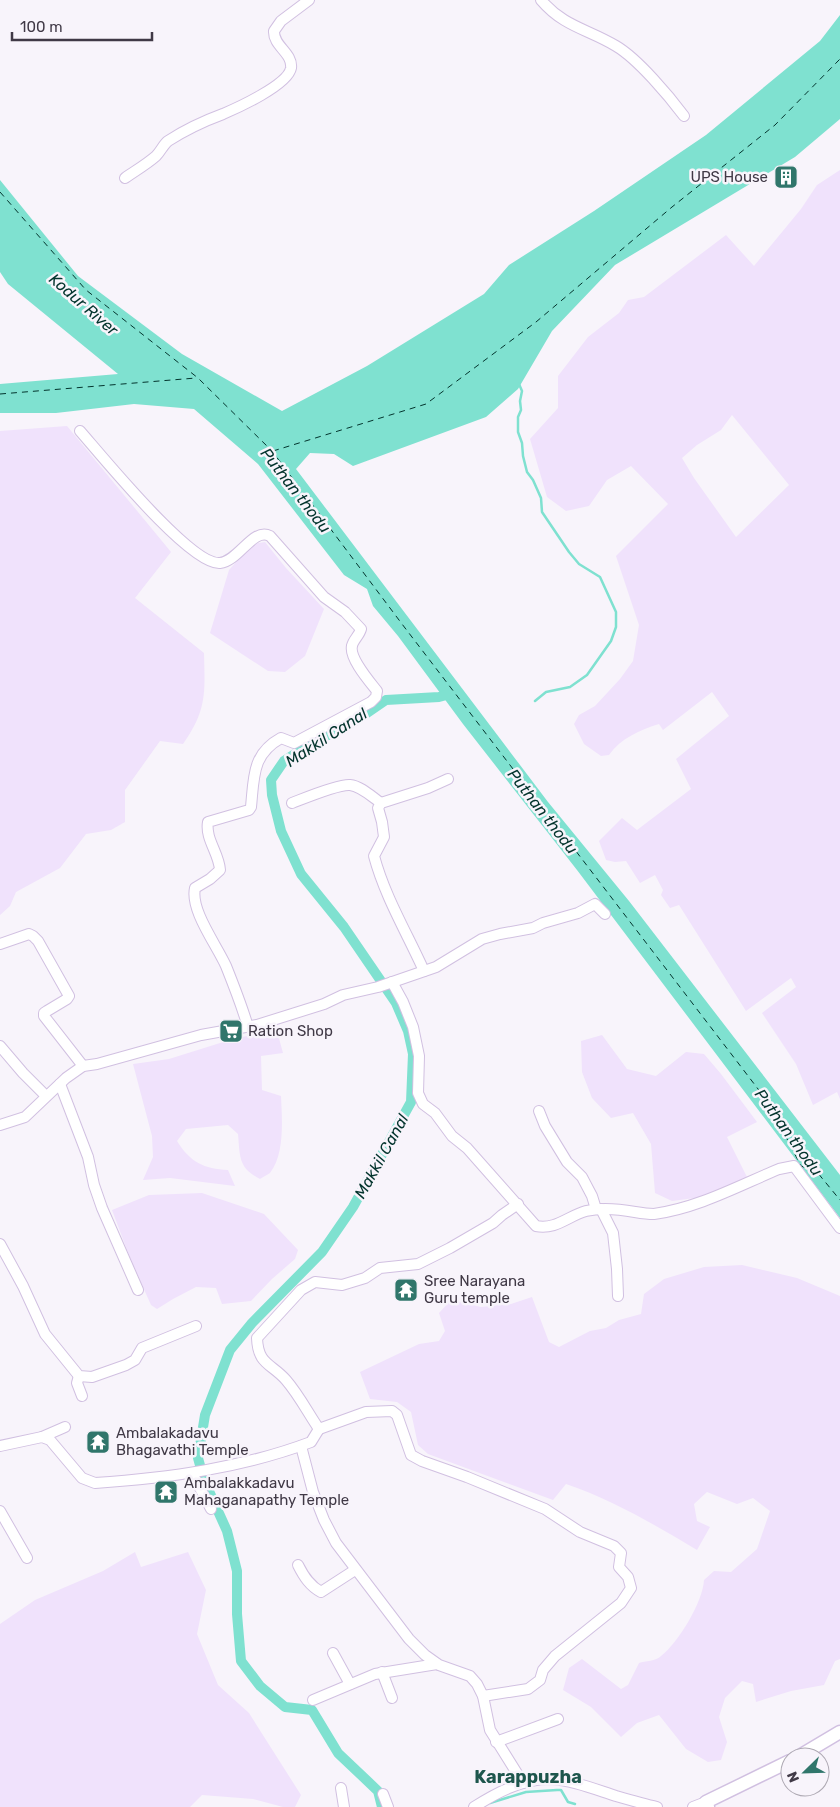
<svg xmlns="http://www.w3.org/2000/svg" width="840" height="1807" viewBox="0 0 840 1807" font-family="Rubik,sans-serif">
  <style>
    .green { fill: #f0e2fc; fill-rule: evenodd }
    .water { fill: #7fe1d0 }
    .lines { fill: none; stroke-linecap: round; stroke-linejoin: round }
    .stream { stroke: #7fe1d0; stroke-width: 2.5 }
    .canal { stroke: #7fe1d0; stroke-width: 10 }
    .ferry { stroke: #03342d; stroke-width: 1; stroke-dasharray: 6 5; stroke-linecap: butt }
    .minor-casing { stroke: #d1c0e1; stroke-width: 12 }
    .tertiary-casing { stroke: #d1c0e1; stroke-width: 15 }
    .minor { stroke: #fff; stroke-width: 10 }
    .tertiary { stroke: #fff; stroke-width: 12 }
    .labels { text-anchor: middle; stroke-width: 5; stroke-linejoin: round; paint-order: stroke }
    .poi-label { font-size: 15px; fill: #403946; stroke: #f8f4fb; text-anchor: start }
    .water-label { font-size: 16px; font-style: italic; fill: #03342d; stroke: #f8f4fb }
    .quarter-label { font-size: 18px; font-weight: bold; fill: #1e564d; stroke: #f8f4fb }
  </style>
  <rect width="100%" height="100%" fill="#f8f4fb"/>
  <g class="green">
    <path d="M840 170V1099L837 1092 813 1105 796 1064 762 1013 796 987 791 978 746 1011 679 905 670 908 661 895 663 890 655 875 640 883 626 861 615 862 606 860 599 841 622 818 637 830 691 789 676 759 729 716 712 692 663 730 659 724C640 730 621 738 609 755L601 756 584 744 574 724 579 715 595 706 620 679 633 661 639 625 616 556 668 504 631 466 607 480 589 506 566 511 547 497 530 439 558 408V376L588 337 619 313 628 300 644 297 726 235 754 266 801 209 817 185ZM732 415 789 485 736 537 694 478 682 458 697 445 721 430Z"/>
    <path d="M67 426 171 552 135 598 204 653C205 693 207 710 183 744L160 741 125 790V822L111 830 86 834 60 868 16 892 10 906 0 915V431Z"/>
    <polygon points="265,542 286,568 324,609 305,656 285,672 268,671 210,633 229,570 252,544"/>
    <path d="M277 1031 283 1053 261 1056 262 1090 281 1096C282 1119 285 1154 270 1173 267 1175 263 1177 260 1179 238 1168 240 1156 238 1134L228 1125 186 1129 177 1141C190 1162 204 1169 228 1170L235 1186 170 1178 143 1180 153 1157 152 1136 133 1064 169 1059 236 1038Z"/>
    <polygon points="602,1035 627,1069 656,1076 686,1052 704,1054 721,1074 757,1122 727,1137 747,1177 702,1197 672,1201 655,1193 651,1144 633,1113 611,1118 592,1098 582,1072 581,1041"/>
    <polygon points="202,1193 264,1214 298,1250 295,1259 272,1279 251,1301 222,1304 216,1288 196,1287 173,1299 157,1309 151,1305 130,1258 112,1210 149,1195"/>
    <path d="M742 1265 797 1278 840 1296V1659L835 1661 824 1685 791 1691 756 1702 753 1684 742 1681 725 1698 719 1717 727 1742 721 1760 708 1762 686 1749 659 1715 637 1723 621 1737 591 1707 563 1690 569 1668 582 1659 621 1689 628 1685 639 1663C645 1661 656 1661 661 1656 678 1643 703 1602 704 1580L714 1571 731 1572 757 1549 770 1511 753 1498 737 1504 707 1492 694 1504 697 1521 710 1527 697 1550C655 1525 613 1500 566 1484L553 1500 428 1454 418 1445 411 1412 397 1402 370 1399 360 1372 419 1344 439 1341 445 1331 439 1313 451 1300 481 1307 511 1304 532 1297 549 1342 559 1347 590 1331 606 1328 619 1320 641 1314 644 1294 664 1279 704 1267Z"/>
    <polygon points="135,1552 141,1567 188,1552 206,1590 197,1634 218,1685 249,1713 301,1795 295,1807 283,1807 253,1799 202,1795 190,1807 0,1807 0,1624 35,1600 103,1571"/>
  </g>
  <polygon class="water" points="840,15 840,119 795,157 615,265 552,331 518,389 486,417 353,466 334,454 310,453 296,469 548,802 629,901 840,1175 840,1218 577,870 463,724 398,636 373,606 367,589 344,575 258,464 194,409 134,404 56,413 0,413 0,384 118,374 8,284 0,272 0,180 78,276 182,354 282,411 367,366 484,294 509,265 594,211 706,135 820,41"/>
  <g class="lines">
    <g class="stream">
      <polyline points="519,384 522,391 520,401 521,410 518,417 518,432 522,443 523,456 527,472 533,480 541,498 542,512 569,552 579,564 600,577 616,612 616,627 611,641 587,675 570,687 546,692 535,701"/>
      <polyline points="490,1803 526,1792 557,1790 561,1790 568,1802 575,1804"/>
    </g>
    <polyline class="canal" points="382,1807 378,1791 338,1753 312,1710 285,1707 260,1686 241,1661 237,1614 237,1571 227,1531 204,1480 198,1458 205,1415 230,1350 252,1323 322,1252 353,1207 411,1102 413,1054 408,1031 396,1003 344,927 301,874 281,831 272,795 271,780 284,761 312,743 354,722 386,700 439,697 454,693"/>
    <g class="ferry">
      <polyline points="0,192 86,290 198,378 272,451 402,624 768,1102 801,1166 817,1172 840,1200"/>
      <polyline points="0,394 196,378"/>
      <polyline points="273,451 426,404 536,322 672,207 775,125 840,59"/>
    </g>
    <g class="minor-casing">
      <g id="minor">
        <path d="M541 0C564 27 588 29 616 46 638 59 669 96 684 116"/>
        <path d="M125 178C135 171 147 164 156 156 161 151 163 145 168 141 185 130 204 121 223 114 237 108 288 85 291 68 293 53 273 46 274 31L281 21 309 0"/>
        <path d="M80 431C102 456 191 566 220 563 239 561 253 527 270 536L324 597 345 612 361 629C359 636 353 640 352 646 349 658 370 682 377 691L376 697 371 702 294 743 281 738C252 754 254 777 251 807L249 810 208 822C205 839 219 853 220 870L210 879 195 888C190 910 216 944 226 966 234 986 242 1006 248 1027"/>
        <path d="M292 803C305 798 338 784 350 785 361 786 372 797 381 803"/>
        <polyline points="0,944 29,934 33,936 38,941 69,996 67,999 47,1011 44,1013 44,1016 83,1066"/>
        <path d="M424 971C407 933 385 897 374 856L384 837 382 822 378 808 381 803 428 788 448 779"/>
        <path d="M392 982 403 1002 413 1027 419 1056 418 1093 423 1104 435 1113 452 1136 467 1148 536 1226C556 1230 568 1216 586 1211 602 1207 619 1209 635 1212 641 1213 648 1214 654 1214 698 1208 738 1186 779 1169L794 1166 840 1228"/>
        <polyline points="0,1046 23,1073 46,1096"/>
        <polyline points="60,1084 88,1157 94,1185 102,1208 138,1290"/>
        <polyline points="539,1111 545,1126 567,1162 582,1177 592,1196 596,1209"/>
        <polyline points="0,1125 25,1117 66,1078 83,1066 97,1064 201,1035 257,1025 324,1004 343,995 378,987 436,967 482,939 500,934 533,928 543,923 578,913 595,904 605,914"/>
        <polyline points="601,1209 613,1233 617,1269 618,1296"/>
        <polyline points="0,1244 23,1286 45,1334 79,1376 92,1377 126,1365 135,1360 142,1348 196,1326"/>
        <polyline points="79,1376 77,1383 82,1396"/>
        <polyline points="319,1429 366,1412 392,1411 397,1415 411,1455 422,1461 467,1477 545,1509 580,1532 614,1546 621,1553 619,1567 628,1577 631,1588 621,1603 555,1656 543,1670 540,1680 528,1689 483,1696"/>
        <polyline points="42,1437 65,1427"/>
        <path d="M0 1446 42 1437 50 1440 82 1478 95 1483C168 1478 242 1468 311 1442L319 1429C308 1413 299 1395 286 1380 271 1363 258 1365 257 1338L301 1290 315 1282 342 1285 365 1278 380 1268 418 1264 450 1248 493 1223 502 1215 518 1204"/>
        <polyline points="301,1446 313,1492 324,1520 336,1543 409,1639 425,1655 439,1665 470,1676 477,1684 483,1696 490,1730 523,1783"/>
        <polyline points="192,1473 211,1509"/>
        <polyline points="0,1511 27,1558"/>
        <path d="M298 1565C304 1577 310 1586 321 1592L355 1570"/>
        <polyline points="333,1653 350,1684"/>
        <polyline points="382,1672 392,1698"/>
        <polyline points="313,1700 375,1674 437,1664"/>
        <polyline points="496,1742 558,1719"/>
        <polyline points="341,1788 344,1807"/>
        <polyline points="383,1794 388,1807"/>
        <path d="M474 1807C496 1793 522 1779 549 1779 572 1780 594 1789 616 1796 630 1800 644 1804 657 1807"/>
        <polyline points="693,1807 706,1802"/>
      </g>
    </g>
    <g class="tertiary-casing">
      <g id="tertiary">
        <polyline points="798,1757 840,1732"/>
        <polyline points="708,1807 706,1802 790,1761"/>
      </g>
    </g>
    <use href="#minor" class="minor"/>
    <use href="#tertiary" class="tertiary"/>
  </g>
  <defs>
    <g id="building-square" transform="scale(1.25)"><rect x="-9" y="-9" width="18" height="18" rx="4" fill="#30766b" stroke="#f8f4fb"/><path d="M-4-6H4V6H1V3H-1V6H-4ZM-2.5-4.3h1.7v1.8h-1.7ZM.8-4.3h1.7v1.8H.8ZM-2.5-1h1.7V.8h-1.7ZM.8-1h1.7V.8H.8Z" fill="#fff"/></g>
    <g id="supermarket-square" transform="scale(1.25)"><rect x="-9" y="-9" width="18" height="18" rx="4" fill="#30766b" stroke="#f8f4fb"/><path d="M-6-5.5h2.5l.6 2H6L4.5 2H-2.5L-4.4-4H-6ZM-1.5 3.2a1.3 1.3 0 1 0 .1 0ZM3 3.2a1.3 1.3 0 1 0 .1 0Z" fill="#fff"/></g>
    <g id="temple-square" transform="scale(1.25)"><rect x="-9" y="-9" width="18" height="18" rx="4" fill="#30766b" stroke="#f8f4fb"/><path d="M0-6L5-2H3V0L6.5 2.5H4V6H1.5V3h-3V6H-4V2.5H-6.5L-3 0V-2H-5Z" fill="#fff"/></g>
  </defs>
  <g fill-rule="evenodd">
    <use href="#building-square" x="786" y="177"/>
    <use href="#supermarket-square" x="231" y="1031"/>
    <use href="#temple-square" x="406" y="1290"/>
    <use href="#temple-square" x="98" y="1442"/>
    <use href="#temple-square" x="166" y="1492"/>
  </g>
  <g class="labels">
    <g class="poi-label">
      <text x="768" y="182" text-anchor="end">UPS House</text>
      <text x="248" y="1036">Ration Shop</text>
      <text x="424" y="1286">Sree Narayana<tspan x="424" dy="17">Guru temple</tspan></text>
      <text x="116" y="1438">Ambalakadavu<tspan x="116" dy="17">Bhagavathi Temple</tspan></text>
      <text x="184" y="1488">Ambalakkadavu<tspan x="184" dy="17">Mahaganapathy Temple</tspan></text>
    </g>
    <g class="water-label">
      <text transform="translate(84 304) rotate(41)" y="6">Kodur River</text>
      <text transform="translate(296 490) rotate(52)" y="6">Puthan thodu</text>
      <text transform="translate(326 737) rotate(-33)" y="6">Makkil Canal</text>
      <text transform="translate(543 811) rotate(52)" y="6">Puthan thodu</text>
      <text transform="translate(789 1132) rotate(54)" y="6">Puthan thodu</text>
      <text transform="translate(381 1156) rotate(-61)" y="6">Makkil Canal</text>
    </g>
    <g class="quarter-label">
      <text x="528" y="1783">Karappuzha</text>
    </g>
  </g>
  <g transform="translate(805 1772) rotate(247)"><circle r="24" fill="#f8f4fb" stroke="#aea9b3"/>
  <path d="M0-4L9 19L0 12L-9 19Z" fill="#30766b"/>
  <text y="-8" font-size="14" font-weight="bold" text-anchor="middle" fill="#403946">N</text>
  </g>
  <path d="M12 32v8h140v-8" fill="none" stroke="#403946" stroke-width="2.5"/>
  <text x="20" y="32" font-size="15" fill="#403946" stroke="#f8f4fb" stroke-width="4" paint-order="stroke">100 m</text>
</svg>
